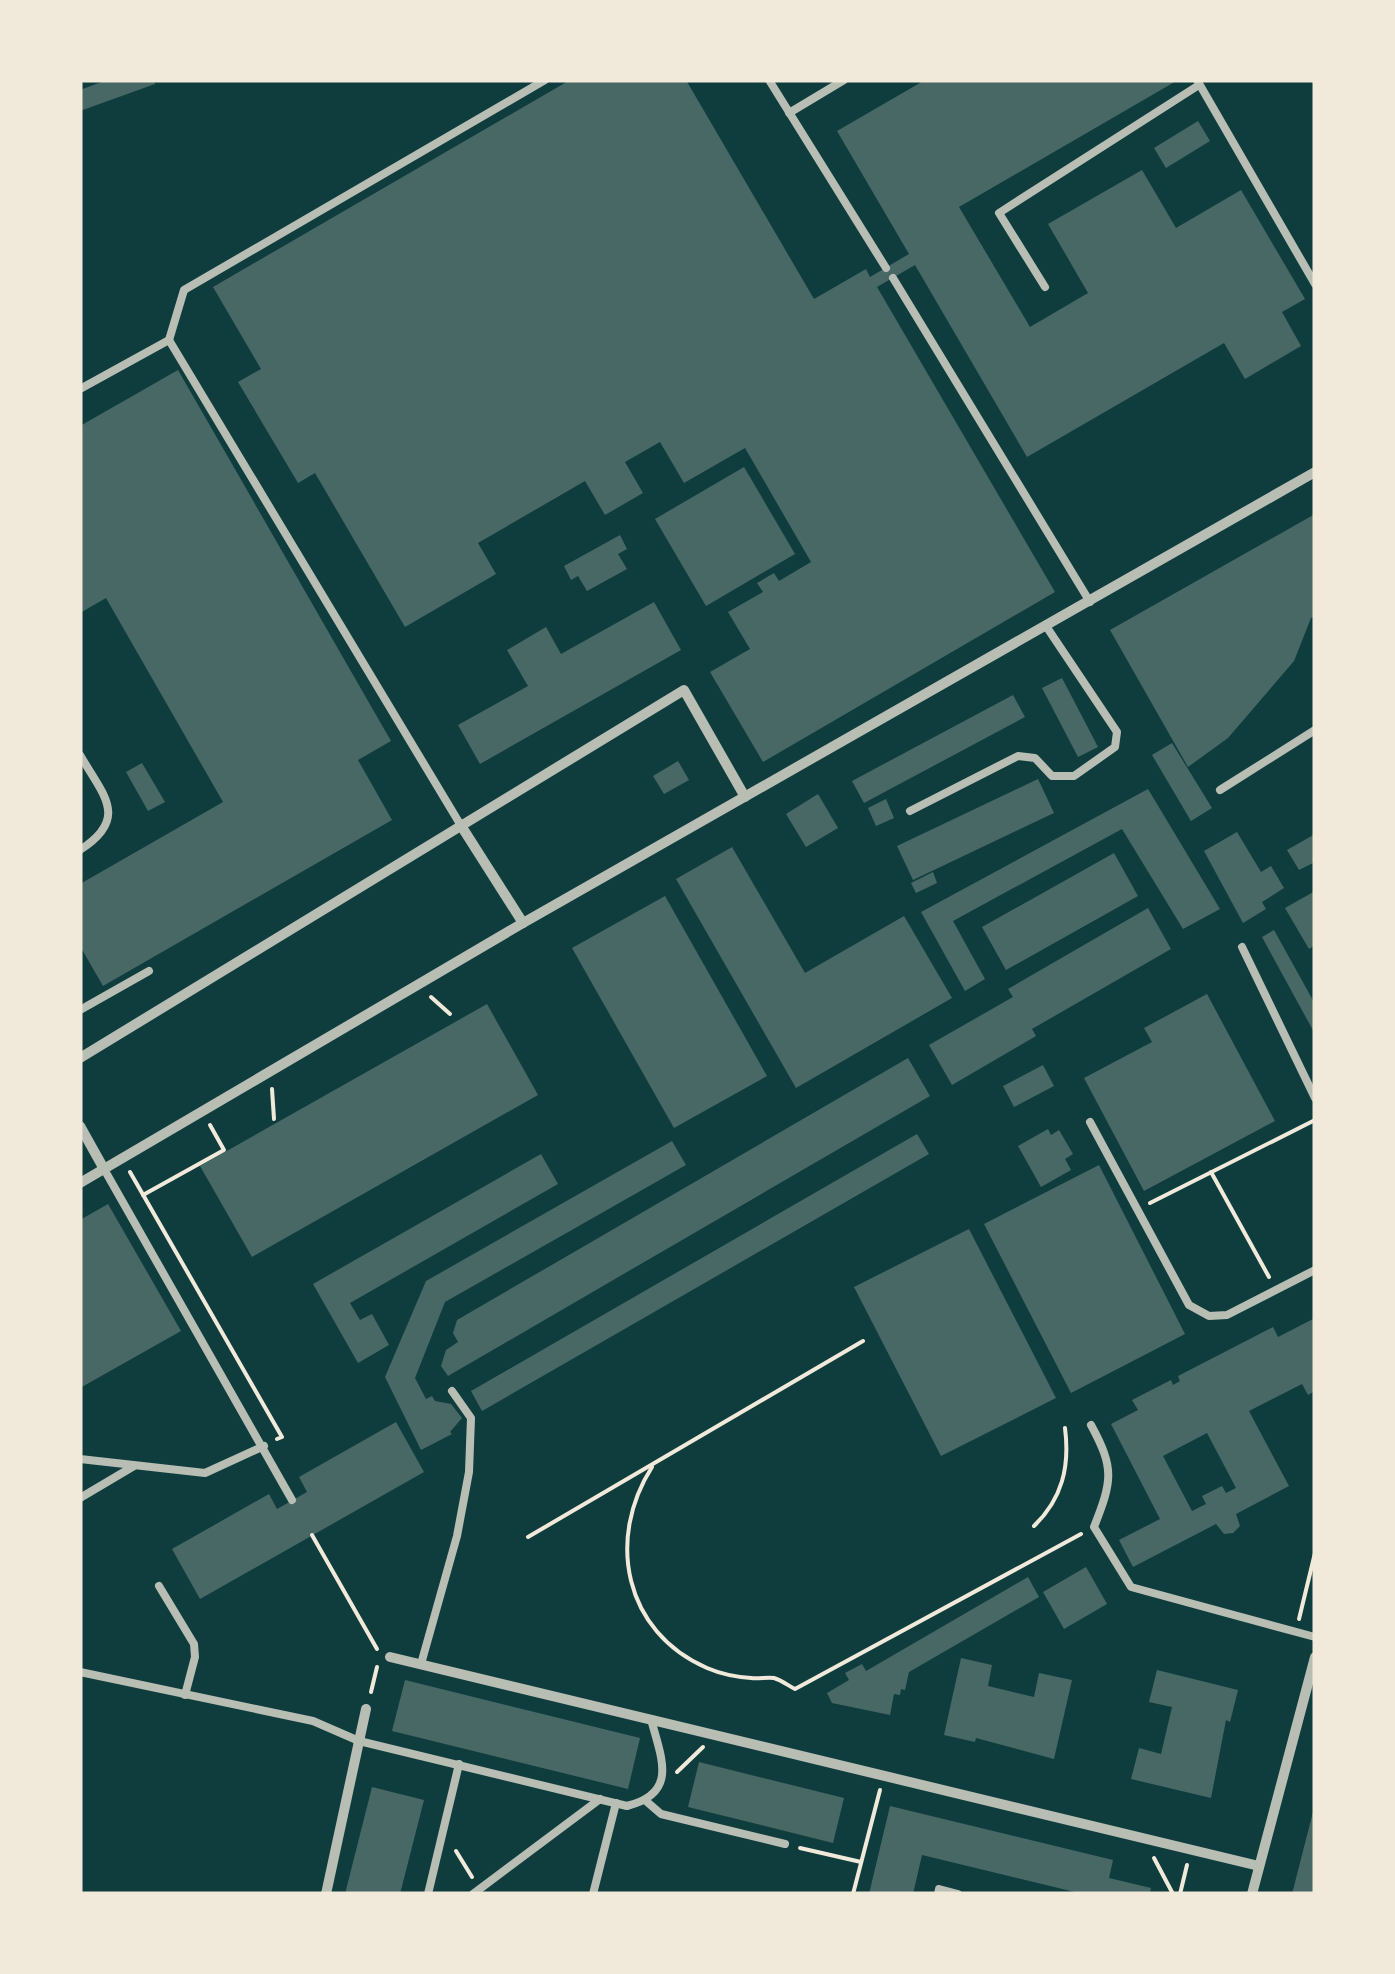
<svg xmlns="http://www.w3.org/2000/svg" width="1395" height="1974" viewBox="0 0 1395 1974" font-family="Roboto,sans-serif">
  <style>
    .building { fill: #486865; fill-rule: evenodd }
    .lines { fill: none; stroke-linecap: round; stroke-linejoin: round }
    .path { stroke: #f1e9da; stroke-width: 4 }
    .service { stroke: #b8beb3; stroke-width: 8 }
    .minor { stroke: #b8beb3; stroke-width: 10 }
  </style>
  <rect width="100%" height="100%" fill="#0f3d3e"/>
  <g class="building">
    <polygon points="107,80 154,80 155,84 80,111 80,90"/>
    <polygon points="570,80 686,80 814,299 866,269 870,277 909,254 837,131 925,80 1178,80 959,207 1030,327 1088,293 1048,224 1142,170 1176,228 1241,190 1305,299 1282,312 1301,346 1245,379 1224,343 1027,457 915,265 877,287 1055,592 763,762 710,672 750,649 728,612 763,592 757,583 774,573 779,581 811,562 745,448 684,483 660,442 625,462 643,493 605,515 585,481 478,543 496,574 405,627 315,473 298,483 238,382 261,369 213,287"/>
    <polygon points="1198,121 1210,141 1166,168 1154,148"/>
    <polygon points="178,370 391,741 358,760 392,820 103,986 80,946 80,884 223,802 106,598 80,613 80,426"/>
    <polygon points="744,467 795,554 706,606 655,519"/>
    <polygon points="1315,514 1315,616 1311,618 1294,661 1228,738 1188,767 1110,630"/>
    <polygon points="620,535 627,549 618,554 627,569 587,591 578,576 571,580 564,566"/>
    <polygon points="654,602 681,650 480,764 458,725 528,686 507,650 546,627 561,654"/>
    <polygon points="1062,678 1098,747 1078,757 1042,688"/>
    <polygon points="1013,695 1025,717 864,803 852,781"/>
    <polygon points="1172,743 1212,808 1191,821 1152,755"/>
    <polygon points="678,761 689,780 664,794 653,776"/>
    <polygon points="142,763 165,802 148,811 126,772"/>
    <polygon points="1038,779 1054,813 913,880 897,846"/>
    <polygon points="1148,789 1220,909 1183,929 1122,829 953,921 985,979 965,991 921,912"/>
    <polygon points="818,794 838,828 806,847 786,814"/>
    <polygon points="886,799 894,818 876,826 868,808"/>
    <polygon points="1237,832 1261,872 1271,866 1284,888 1262,902 1266,909 1243,923 1204,851"/>
    <polygon points="1315,834 1315,862 1299,870 1287,850"/>
    <polygon points="732,847 805,973 904,916 952,998 796,1088 676,879"/>
    <polygon points="1114,853 1138,896 1006,970 982,927"/>
    <polygon points="933,872 937,883 916,893 911,883"/>
    <polygon points="1315,891 1315,945 1309,949 1285,908"/>
    <polygon points="665,896 767,1076 674,1128 572,948"/>
    <polygon points="1148,908 1171,949 1032,1029 1036,1036 952,1085 929,1045 1013,997 1008,989"/>
    <polygon points="1274,930 1315,1004 1315,1034 1262,937"/>
    <polygon points="1207,994 1275,1121 1144,1191 1084,1078 1152,1042 1144,1028"/>
    <polygon points="487,1004 538,1095 252,1257 200,1166"/>
    <polygon points="908,1058 930,1096 448,1376 441,1366 446,1350 458,1342 453,1333 457,1320"/>
    <polygon points="1043,1065 1054,1086 1014,1107 1003,1086"/>
    <polygon points="1048,1129 1051,1135 1059,1130 1073,1154 1065,1159 1071,1170 1041,1187 1018,1146"/>
    <polygon points="917,1134 929,1154 482,1411 471,1391"/>
    <polygon points="672,1141 686,1165 445,1302 415,1378 426,1399 432,1396 435,1401 451,1404 462,1418 450,1432 452,1434 421,1450 385,1377 426,1281"/>
    <polygon points="541,1154 558,1184 350,1303 360,1320 372,1314 389,1345 358,1363 313,1284"/>
    <polygon points="1099,1165 1185,1334 1071,1393 984,1224"/>
    <polygon points="108,1204 181,1331 80,1388 80,1220"/>
    <polygon points="969,1229 1056,1398 941,1456 854,1287"/>
    <path d="M1315 1318V1391L1308 1395 1302 1384 1249 1411 1289 1486 1236 1514 1240 1526 1233 1533 1224 1534 1216 1524 1133 1567 1119 1540 1160 1519 1111 1424 1138 1410 1132 1400 1171 1380 1173 1385 1180 1381 1178 1376 1273 1327 1278 1337ZM1207 1433 1236 1488 1226 1493 1222 1486 1202 1496 1206 1504 1192 1511 1163 1456Z"/>
    <polygon points="396,1422 424,1472 200,1599 172,1549 269,1494 277,1509 307,1492 299,1477"/>
    <polygon points="1086,1567 1107,1604 1064,1629 1043,1592"/>
    <polygon points="1028,1577 1039,1597 909,1672 905,1690 901,1689 900,1695 894,1694 890,1715 832,1703 827,1693 849,1680 845,1673 862,1664 866,1671"/>
    <polygon points="961,1658 992,1665 988,1686 1034,1697 1039,1673 1072,1680 1054,1759 976,1738 975,1742 944,1735"/>
    <polygon points="1157,1670 1238,1690 1230,1722 1226,1720 1211,1798 1131,1779 1139,1748 1161,1754 1172,1707 1149,1702"/>
    <polygon points="405,1680 640,1738 628,1789 392,1731"/>
    <polygon points="699,1762 844,1798 833,1843 688,1807"/>
    <polygon points="372,1787 424,1800 400,1894 345,1894"/>
    <polygon points="890,1806 1113,1860 1109,1878 1151,1888 1150,1894 1083,1894 922,1855 913,1894 869,1894"/>
    <polygon points="1314,1808 1315,1894 1292,1894"/>
  </g>
  <g class="lines">
    <g class="path">
      <polyline points="431,997 450,1014"/>
      <polyline points="272,1089 274,1119"/>
      <polyline points="130,1172 282,1437 277,1439"/>
      <polyline points="1211,1172 1269,1277"/>
      <polyline points="143,1195 224,1150 210,1125"/>
      <polyline points="1150,1203 1315,1120"/>
      <path d="M652 1467C606 1539 624 1632 707 1668 721 1674 736 1677 751 1678 759 1679 767 1677 774 1678 781 1680 789 1686 795 1689L1081 1534"/>
      <path d="M1034 1526C1062 1499 1070 1467 1065 1428"/>
      <polyline points="312,1535 377,1649"/>
      <polyline points="528,1537 863,1341"/>
      <polyline points="1299,1619 1315,1553"/>
      <polyline points="371,1692 377,1667"/>
      <polyline points="677,1772 703,1747"/>
      <polyline points="800,1848 861,1862"/>
      <polyline points="456,1851 472,1877"/>
      <polyline points="1154,1858 1173,1894"/>
      <polyline points="853,1894 880,1790"/>
      <polyline points="1180,1894 1187,1865"/>
    </g>
    <g class="service">
      <polyline points="769,80 886,268"/>
      <polyline points="1197,80 1315,284"/>
      <polyline points="789,113 844,80"/>
      <polyline points="893,278 1090,602"/>
      <polyline points="1045,287 999,213 1199,85"/>
      <polyline points="169,340 460,824"/>
      <polyline points="80,389 169,340 184,290 545,80"/>
      <path d="M80 755C103 795 130 818 80 850"/>
      <polyline points="1220,790 1315,730"/>
      <polyline points="910,811 1018,756 1035,758 1052,776 1074,776 1115,747 1117,732 1046,626"/>
      <polyline points="1242,947 1315,1098"/>
      <polyline points="80,1010 149,971"/>
      <polyline points="1090,1122 1189,1305 1209,1316 1227,1315 1315,1270"/>
      <polyline points="104,1169 292,1500"/>
      <path d="M1091 1425C1115 1469 1112 1481 1094 1527L1131 1587 1315 1637"/>
      <polyline points="80,1459 205,1473 264,1446"/>
      <polyline points="80,1498 134,1466"/>
      <polyline points="159,1586 194,1644 195,1657 185,1695"/>
      <polyline points="421,1664 457,1536 469,1472 471,1418 452,1391"/>
      <path d="M80 1672 313 1721 359 1741 627 1806C679 1793 661 1758 651 1719"/>
      <polyline points="646,1801 661,1814 785,1844"/>
      <polyline points="428,1894 459,1764"/>
      <polyline points="473,1894 600,1799"/>
      <polyline points="593,1894 616,1803"/>
      <polyline points="938,1894 939,1889 958,1894"/>
    </g>
    <g class="minor">
      <polyline points="460,824 523,923"/>
      <polyline points="80,1058 684,690 745,797"/>
      <polyline points="80,1126 104,1169"/>
      <polyline points="80,1183 523,923 1315,472"/>
      <polyline points="390,1657 1259,1866"/>
      <polyline points="326,1894 366,1709"/>
      <polyline points="1252,1894 1315,1657"/>
    </g>
  </g>
  <rect width="1395" height="1974" fill="none" stroke="#f1e9da" stroke-width="165"/>
</svg>
